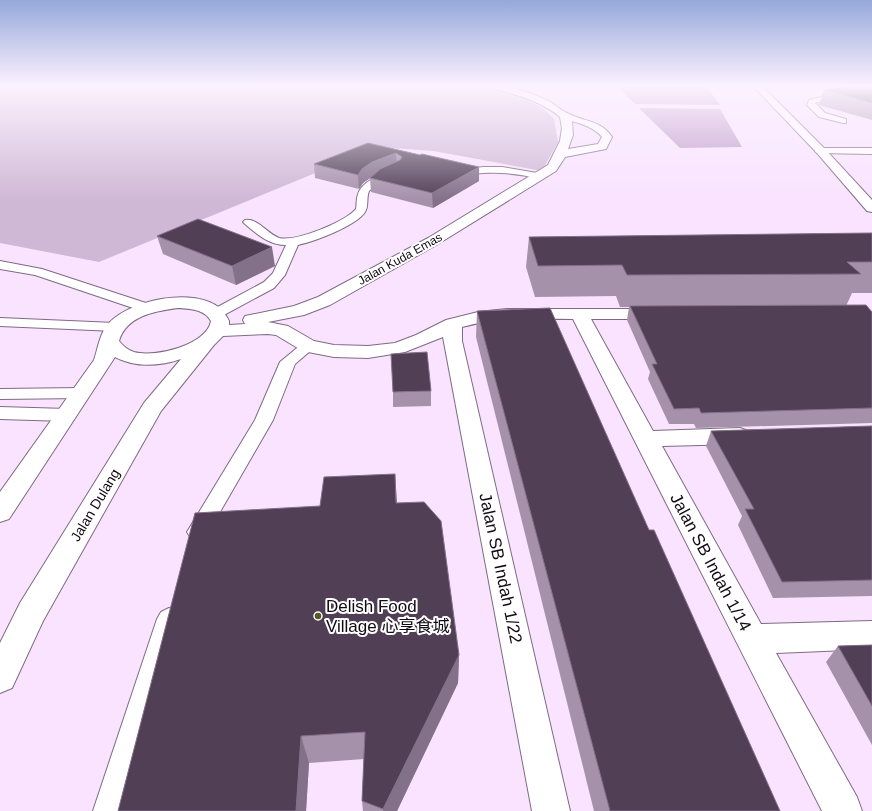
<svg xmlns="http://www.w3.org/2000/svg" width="872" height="811" viewBox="0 0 872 811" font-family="Helvetica,'Noto Sans SC',sans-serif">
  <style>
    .green { fill: #cfb8d5 }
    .water { fill: #ba96c5 }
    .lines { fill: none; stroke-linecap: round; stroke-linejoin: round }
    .service-casing { stroke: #7e6b83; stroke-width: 2 }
    .minor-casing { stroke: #7e6b83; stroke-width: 2 }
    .tertiary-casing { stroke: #7e6b83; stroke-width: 2 }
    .service { fill: #fff; fill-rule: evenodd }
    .minor { fill: #fff; fill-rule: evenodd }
    .tertiary { fill: #fff; fill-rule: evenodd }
    .wall { fill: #a591aa }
    .shaded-wall { fill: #837089 }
    .building { fill: #513f56; stroke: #837089 }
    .poi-dot { fill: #595926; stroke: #fff; stroke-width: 1.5 }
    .labels { text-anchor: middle; stroke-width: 4; stroke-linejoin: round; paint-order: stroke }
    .far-street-label { font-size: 12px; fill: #120b14; stroke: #fff }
    .street-label { font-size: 14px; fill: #120b14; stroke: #fff }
    .near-street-label { font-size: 17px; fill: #120b14; stroke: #fff }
    .near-poi-label { font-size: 17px; fill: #120b14; stroke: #fff; text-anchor: start }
  </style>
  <rect width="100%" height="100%" fill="#f9e3ff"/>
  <polygon class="green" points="0,86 485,86 531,102 545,110 554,119 558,142 542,171 434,151 391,148 364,153 99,262 0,243"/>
  <g class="water">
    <polygon points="617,86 706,86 720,105 635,104"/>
    <polygon points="639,108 720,109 742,147 680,148"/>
  </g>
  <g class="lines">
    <g class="service-casing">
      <g id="service">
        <polygon points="872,87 872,91 838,97 815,103 825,113 846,119 846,123 843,123 819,117 807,105 809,100 837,93"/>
        <path d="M502 167 543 174 545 176 540 179C521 174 503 172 483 173 476 173 464 177 459 172L461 170 483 167Z"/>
        <path d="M391 171 394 172 396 174 394 176 376 185 369 191C366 198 369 206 365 212 356 226 315 241 298 245L285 275 274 288 222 316 217 317 212 316 210 313 212 310 264 282 273 273 286 245C269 245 258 235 245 224L243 222 245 220C256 217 268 234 279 238 296 242 345 222 356 209 357 204 356 199 358 194 362 182 380 174 391 171Z"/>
        <polygon points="0,261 42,269 152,305 154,308 152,311 147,312 142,311 35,275 0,269"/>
        <polygon points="0,318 115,323 120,324 122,327 120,330 115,331 0,326"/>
        <polygon points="308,341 313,343 316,346 295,364 273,420 205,538 198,540 191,538 187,532 255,420 280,362 303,343"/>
        <polygon points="82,388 88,389 90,393 88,397 82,398 0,399 0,389"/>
        <polygon points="0,407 67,409 73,411 76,415 73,419 67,421 0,419"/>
        <polygon points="169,608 177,612 181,619 123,811 93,811 157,619 161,612"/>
      </g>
    </g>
    <g class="minor-casing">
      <g id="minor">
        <path d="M490 86C511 86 533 93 552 103 557 106 562 111 567 113 584 122 601 120 612 137L606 149 565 157 556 171 438 244 330 305 304 315 268 322 288 326 314 341 334 345 368 346 395 343 416 335 446 320 478 312 507 309H658L664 310 667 314 664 318 658 319H591L653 431 740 428 748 431 752 436 748 441 740 444 662 446 761 624 872 621V649L776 653 857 797 862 811H822L573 319C536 319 498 317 462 327V341L570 811H532L443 337 405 352 368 358 334 357 308 352 301 350 276 335 268 334 223 336 214 345 161 411 43 621 12 688 0 693V643L20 603 144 403 181 359C160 366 136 368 115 357L9 519 0 522V492L94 360C98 348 100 332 109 323 130 300 195 286 221 309 224 312 227 317 229 321V325L245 324 243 320 245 316 294 306 318 297 428 238 548 165 560 141 562 128 560 117C541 101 514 94 491 88ZM572 121C582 124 595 128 602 137L598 144 568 149 573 135ZM178 308C191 309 204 309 211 321 207 345 155 358 134 352 128 350 123 346 119 341 126 316 155 311 178 308Z"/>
        <polygon points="821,148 872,148 872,154 817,153 815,151 817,149"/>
      </g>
    </g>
    <g class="tertiary-casing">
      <polygon id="tertiary" points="753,86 762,86 825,149 872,200 872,212 867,211 817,153"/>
    </g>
    <use href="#service" class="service"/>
    <use href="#minor" class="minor"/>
    <use href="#tertiary" class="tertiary"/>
  </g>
  <g class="wall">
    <polygon points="872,86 872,120 819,105 824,90"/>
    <polygon points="368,143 420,155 479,181 433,208 371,192 370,178 363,183 359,189 315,178 314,164"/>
    <polygon points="872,233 872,293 852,293 846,306 872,312 872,423 696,428 694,424 669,424 648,379 650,372 627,320 629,307 620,307 616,296 535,297 526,267 529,237"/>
    <polygon points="157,236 275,266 236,285 163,254"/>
    <polygon points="477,311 649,530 780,811 594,811 476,337"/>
    <polygon points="431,391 431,406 393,407 393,392"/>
    <polygon points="872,426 872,596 773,598 738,525 742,516 706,446 711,431"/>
    <polygon points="397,503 459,655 458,683 397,811 363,811 362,801 364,759 309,763 306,811 118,811"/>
    <polygon points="872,645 872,745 826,662 838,646"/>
  </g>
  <g class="shaded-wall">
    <polygon points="396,153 397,167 373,176 363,183 359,189 358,175 362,169 372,162"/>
    <polygon points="479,167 479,181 433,208 432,193"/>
    <polygon points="272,247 275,266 236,285 232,266"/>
    <polygon points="395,474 397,503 397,532"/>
    <polygon points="459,655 458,683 397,811 383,811 383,809"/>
    <polygon points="301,736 309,763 306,811 296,811"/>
  </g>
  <g class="building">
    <polygon points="851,86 872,86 872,103 824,90"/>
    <polygon points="368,143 420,155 422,154 479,167 432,193 370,178 380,169 400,160 402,157 396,153 372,162 362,169 358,175 314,164"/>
    <polygon points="198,219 272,247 232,266 157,236"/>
    <polygon points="872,233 872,262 847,262 861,274 627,275 622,265 538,266 529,237"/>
    <polygon points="866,305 872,312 872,408 701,413 699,408 674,409 652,364 657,364 630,306"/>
    <polygon points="550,308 649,530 654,530 780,811 610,811 477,311"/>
    <polygon points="427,352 431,391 393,392 391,354"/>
    <polygon points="872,426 872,580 782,582 745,509 754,509 711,431"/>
    <polygon points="395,474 396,503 424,502 441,521 459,655 383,809 362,801 365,732 301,736 296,811 118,811 195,513 320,506 324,477"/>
    <polygon points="872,645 872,706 838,646"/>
  </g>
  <linearGradient id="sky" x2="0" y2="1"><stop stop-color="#95a8da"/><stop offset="0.43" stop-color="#fcf2ff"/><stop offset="1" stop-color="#fcf2ff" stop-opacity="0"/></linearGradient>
  <rect width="872" height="200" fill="url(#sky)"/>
  <circle class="poi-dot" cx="318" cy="616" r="4"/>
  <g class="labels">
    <g class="far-street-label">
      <text transform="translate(400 259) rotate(-29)" y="4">Jalan Kuda Emas</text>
    </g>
    <g class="street-label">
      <text transform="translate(95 505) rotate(-59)" y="5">Jalan Dulang</text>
    </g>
    <g class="near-street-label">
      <text transform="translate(711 562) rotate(62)" y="6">Jalan SB Indah 1/14</text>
      <text transform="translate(501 568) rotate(78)" y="6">Jalan SB Indah 1/22</text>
    </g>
    <g class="near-poi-label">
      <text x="326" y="612">Delish Food<tspan x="326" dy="20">Village 心享食城</tspan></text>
    </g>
  </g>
</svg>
